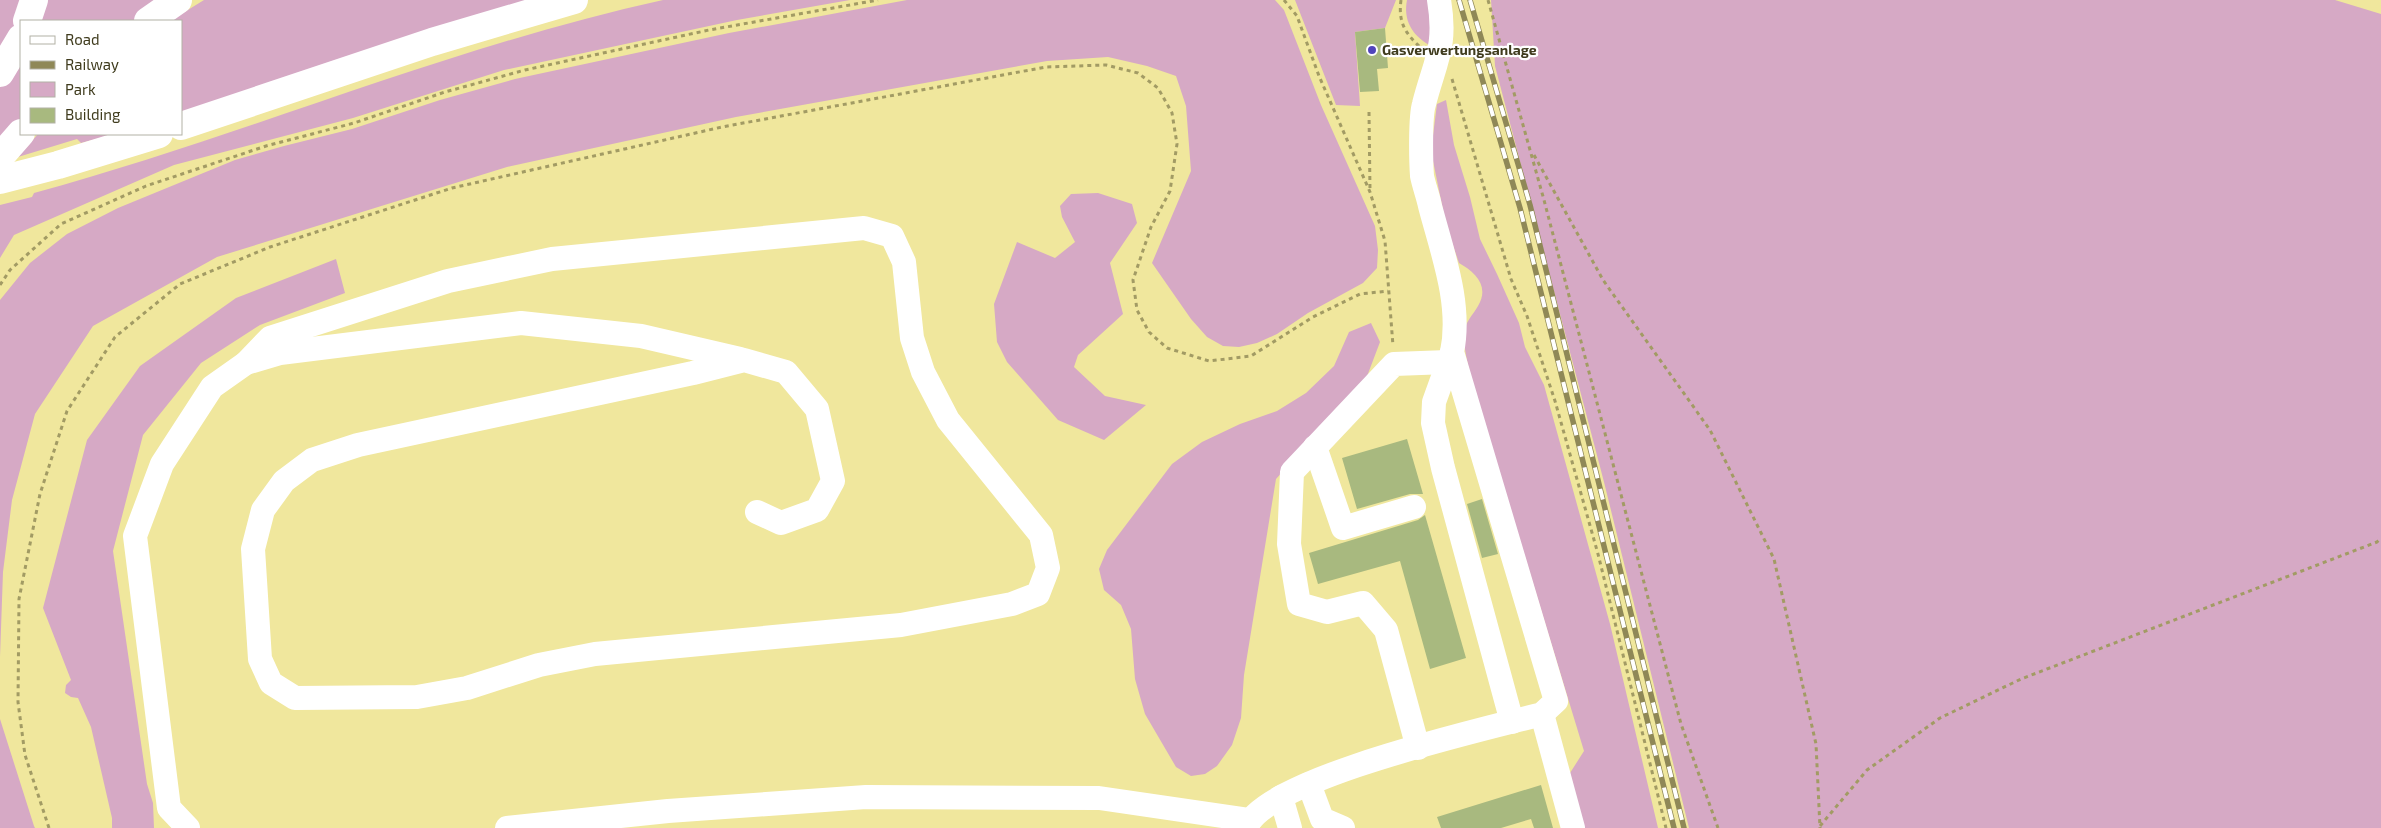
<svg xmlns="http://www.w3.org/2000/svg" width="2381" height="828" viewBox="0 0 2381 828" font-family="'Exo 2',sans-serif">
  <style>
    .green { fill: #d6a9c5 }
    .building { fill: #a8b97f }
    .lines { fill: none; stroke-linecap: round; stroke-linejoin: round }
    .path { stroke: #a29b64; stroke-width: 3; stroke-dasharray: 4 4; stroke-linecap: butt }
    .minor { stroke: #fff; stroke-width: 24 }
    .highway { stroke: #fff; stroke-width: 28 }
    .rail-casing { stroke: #8f8857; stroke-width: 5.5 }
    .rail { stroke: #fff; stroke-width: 4; stroke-dasharray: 11; stroke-linecap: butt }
    .poi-dot { fill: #5145bc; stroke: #fff; stroke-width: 2 }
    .labels { text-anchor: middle; stroke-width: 4.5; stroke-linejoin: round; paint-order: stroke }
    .poi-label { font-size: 14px; font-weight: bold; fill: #3f3b1d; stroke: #fff; text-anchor: start }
  </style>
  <rect width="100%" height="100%" fill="#f0e79d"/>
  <g class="green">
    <polygon points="0,0 24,0 12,36 0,57"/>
    <polygon points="43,0 166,0 137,21 38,21"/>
    <polygon points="204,0 542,0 181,115 181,21 170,21"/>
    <path d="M663 0H850L737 20 504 70 353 118 174 165 14 235 0 258V205L32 197 34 193C246 135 449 47 663 0Z"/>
    <polygon points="907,0 1275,0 1284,10 1321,105 1375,226 1378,250 1377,268 1363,283 1308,313 1277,334 1257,343 1239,347 1223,346 1207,337 1191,319 1152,263 1191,171 1186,106 1176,76 1147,66 1108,57 1047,61 736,117 507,167 217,257 93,326 35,414 12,500 3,572 0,657 0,300 30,263 67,234 118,208 235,160 284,146 352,129 440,100 515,79 729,33"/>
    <polygon points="1295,0 1396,0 1385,28 1355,32 1360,106 1336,105"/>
    <path d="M1407 0H1430L1432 24 1429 45C1412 35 1403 20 1407 0Z"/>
    <polygon points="1491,0 2335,0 2381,14 2381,828 1689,828 1604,482 1495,66"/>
    <polygon points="21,58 21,125 0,147 0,87"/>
    <path d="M1446 100 1454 145 1470 197 1480 239 1497 274 1519 323 1525 347 1544 385 1610 624 1658 828H1584L1570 773 1584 751 1470 376C1468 363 1463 346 1464 333 1465 322 1473 315 1478 306 1490 286 1475 272 1459 263L1446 225 1431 151 1437 104Z"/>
    <polygon points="38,134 116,134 81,143 77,139 18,157"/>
    <polygon points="1098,193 1132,204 1137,223 1110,263 1123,314 1078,355 1074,367 1105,396 1146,405 1104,440 1058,420 1007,362 997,342 994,304 1017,242 1055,258 1075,242 1062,217 1060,206 1071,194"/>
    <polygon points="336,259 345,293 260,325 201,363 143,435 113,551 147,784 153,803 154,828 112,828 112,818 91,727 78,698 71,697 65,693 66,685 71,680 43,608 87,440 140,366 236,298"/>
    <polygon points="1371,323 1380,342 1366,379 1276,479 1244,675 1241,718 1232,745 1217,766 1205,774 1191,776 1176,767 1145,714 1135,679 1131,629 1121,605 1104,590 1099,569 1107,550 1172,464 1202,442 1240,424 1277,411 1306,393 1334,366 1349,332"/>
    <polygon points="0,719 34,826 35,828 0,828"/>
  </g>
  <g class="building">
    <polygon points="1385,28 1388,68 1377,69 1379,91 1360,92 1355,32"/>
    <polygon points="1407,439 1423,494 1410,494 1357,509 1342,458"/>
    <polygon points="1482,499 1498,554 1482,558 1467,504"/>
    <polygon points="1425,515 1466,658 1430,669 1400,561 1318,584 1309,553 1418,520"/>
    <polygon points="1541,785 1553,828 1534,828 1531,819 1501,828 1441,828 1437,817"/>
  </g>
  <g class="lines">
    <g class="path">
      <polyline points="1284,0 1297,16 1319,76 1370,192 1385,241 1393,346"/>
      <path d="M1401 0C1398 22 1405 33 1420 47"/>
      <polyline points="1488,0 1544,200 1681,724 1718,828"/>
      <polyline points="1452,79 1511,279 1527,316 1555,401 1598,554 1666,828"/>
      <polyline points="1369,112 1370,191"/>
      <polyline points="1534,155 1603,280 1710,430 1774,559 1816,744 1820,828"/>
      <polyline points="0,285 10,270 61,224 146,186 266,146 354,123 445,92 525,70 709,30 878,0"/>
      <polyline points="1820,826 1867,770 1940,718 2021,679 2377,542 2381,538"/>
      <polyline points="49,828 25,755 18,702 19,599 40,494 67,411 115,337 180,284 270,247 452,188 722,127 1046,67 1106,65 1138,73 1158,88 1172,113 1177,144 1170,191 1151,227 1133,280 1137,310 1149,332 1167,348 1209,361 1251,356 1313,317 1360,294 1388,291"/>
    </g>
    <g class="minor">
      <polyline points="1452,352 1434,402 1433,423 1443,468 1512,722"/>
      <polyline points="246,363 270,338 448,281 552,259 864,228 892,236 904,262 912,338 923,372 948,420 1041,535 1048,568 1038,594 1012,604 901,625 595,654 539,665 467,688 417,697 295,698 271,683 260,659 253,549 263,510 284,481 312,460 358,445 693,373 744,360 786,372 817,409 833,481 817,510 781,523 757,512"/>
      <polyline points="1315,447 1343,528 1414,507"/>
      <polyline points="1542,714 1573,828"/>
      <polyline points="1418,748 1386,630 1363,603 1327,612 1299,604 1289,544 1292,472 1394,364 1448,362"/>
      <polyline points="1309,784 1322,819 1343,828"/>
      <polyline points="1281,797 1290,828"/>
      <polyline points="188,828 169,808 135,536 162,464 212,387 246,363 280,353 521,323 641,336 740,359"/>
      <polyline points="507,828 668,811 866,797 1099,798 1250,820"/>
      <path d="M1246 828C1265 778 1486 729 1542 714L1556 701 1452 352C1462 304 1442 252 1430 206 1428 196 1424 186 1422 176 1421 162 1420 117 1424 104 1435 61 1447 47 1439 0"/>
    </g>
    <g class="highway">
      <polyline points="27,21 34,0"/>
      <polyline points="148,21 178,0"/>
      <polyline points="0,73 21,38"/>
      <polyline points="181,126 432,42 574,0"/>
      <polyline points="0,157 21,133"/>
      <polyline points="0,180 58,165 159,134"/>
    </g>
    <g class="rail-casing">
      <g id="rail">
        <polyline points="1459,0 1520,208 1674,828"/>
        <polyline points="1470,0 1530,205 1684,828"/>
      </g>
    </g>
    <use href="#rail" class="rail"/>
  </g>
  <circle class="poi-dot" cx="1372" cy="50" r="5"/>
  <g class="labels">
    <g class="poi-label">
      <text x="1382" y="55">Gasverwertungsanlage</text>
    </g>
  </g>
  <rect x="20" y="20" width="162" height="115" fill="#ffffff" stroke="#b2b1a5"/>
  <rect x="30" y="36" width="25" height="8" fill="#ffffff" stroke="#b2b1a5"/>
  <text x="65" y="45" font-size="15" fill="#3f3b1d">Road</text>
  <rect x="30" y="61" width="25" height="8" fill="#8f8857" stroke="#b2b1a5"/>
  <text x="65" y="70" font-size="15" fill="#3f3b1d">Railway</text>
  <rect x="30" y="82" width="25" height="15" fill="#d6a9c5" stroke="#b2b1a5"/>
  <text x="65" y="95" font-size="15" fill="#3f3b1d">Park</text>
  <rect x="30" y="108" width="25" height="15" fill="#a8b97f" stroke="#b2b1a5"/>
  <text x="65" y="120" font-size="15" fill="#3f3b1d">Building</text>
</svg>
